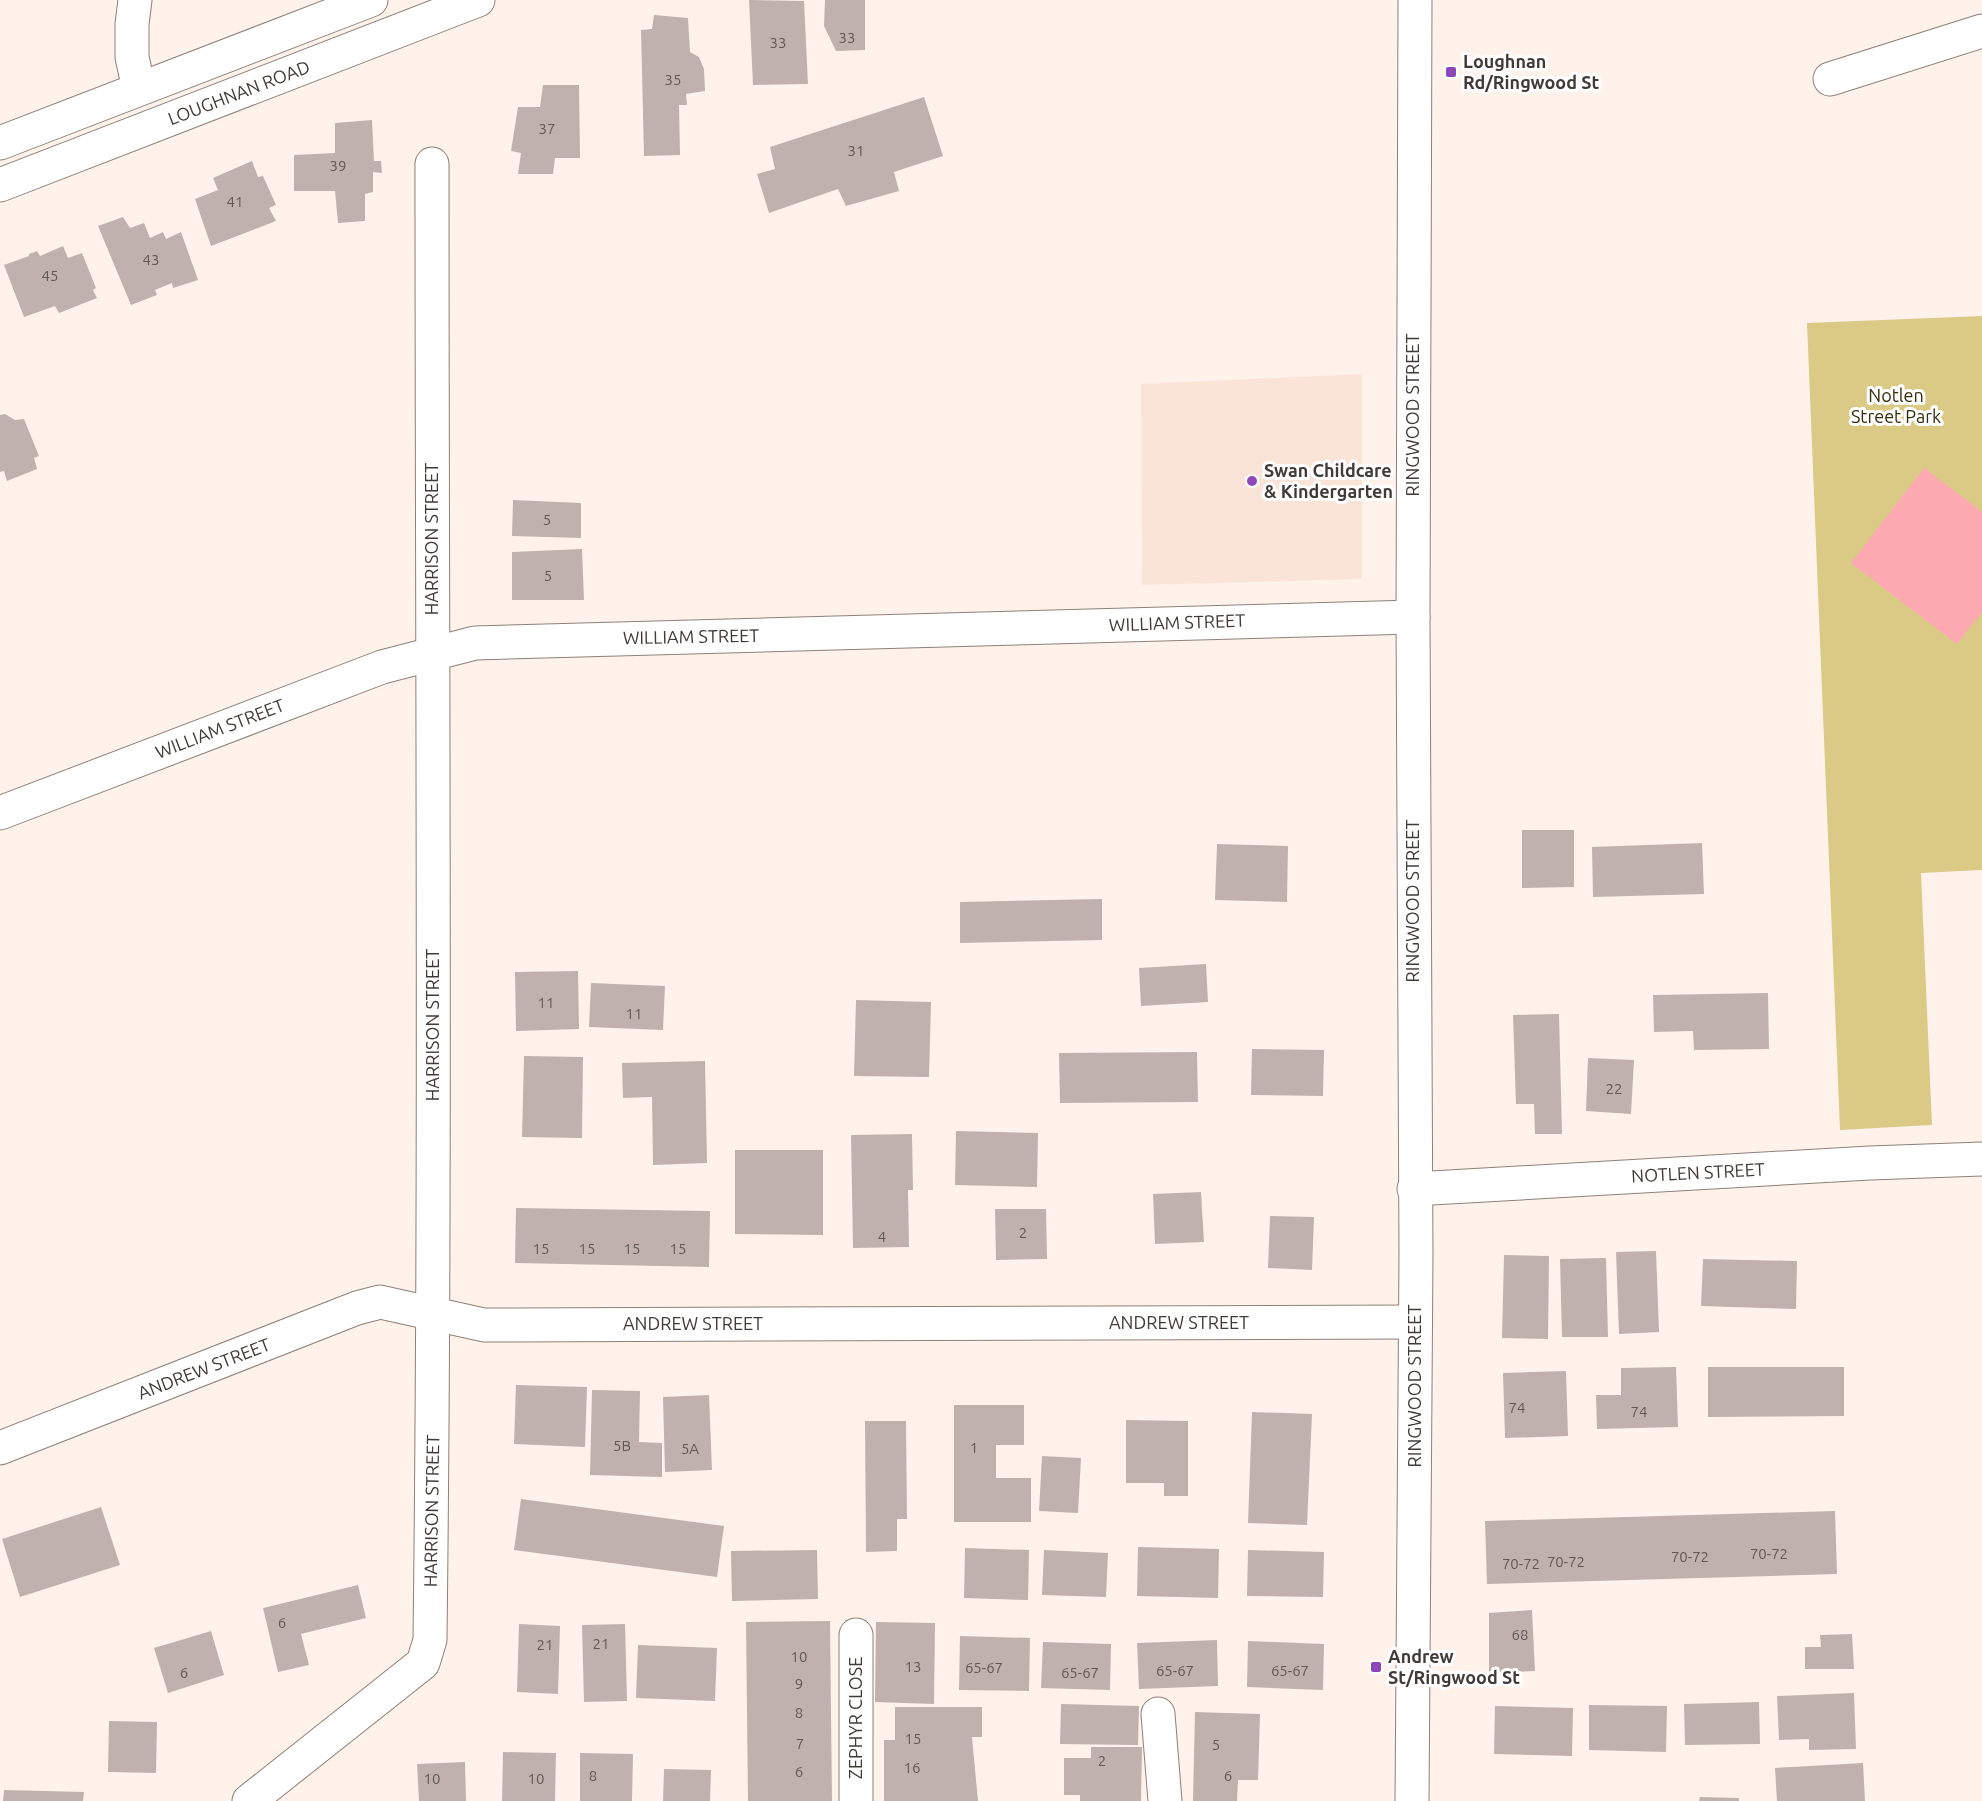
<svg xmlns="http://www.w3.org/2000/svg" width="1982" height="1801" viewBox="0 0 1982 1801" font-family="Ubuntu,sans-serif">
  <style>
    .built { fill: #fae4d7 }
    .green { fill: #dbca86 }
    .water { fill: #fda9b2 }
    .building { fill: #c1b1ad }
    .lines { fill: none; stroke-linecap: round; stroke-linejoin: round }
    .street-casing { stroke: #8d8078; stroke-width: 35 }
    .secondary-casing { stroke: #8d8078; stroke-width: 35 }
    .street { stroke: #fff; stroke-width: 33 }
    .secondary { stroke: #fff; stroke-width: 33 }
    .poi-dot { fill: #8d47bb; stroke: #fff; stroke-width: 2 }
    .labels { text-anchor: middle; stroke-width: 6; stroke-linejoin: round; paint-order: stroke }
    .number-label { font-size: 15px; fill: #605854 }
    .poi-label { font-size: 18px; font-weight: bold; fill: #403b37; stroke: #fff; text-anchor: start }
    .street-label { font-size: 18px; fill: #403b37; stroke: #fff }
    .park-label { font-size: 18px; fill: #342c0a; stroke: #fff }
  </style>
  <rect width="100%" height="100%" fill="#fef2eb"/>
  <polygon class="built" points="1362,374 1362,579 1142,585 1141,384"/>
  <polygon class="green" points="1982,316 1982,870 1921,873 1932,1125 1840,1130 1807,323"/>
  <polygon class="water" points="1924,468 1982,512 1982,612 1957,644 1851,563"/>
  <g class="building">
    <polygon points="749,0 804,1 808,84 753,85"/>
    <polygon points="825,0 865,0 865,50 836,51 824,26"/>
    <polygon points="654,15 688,18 690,52 699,57 704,69 705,91 686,94 687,105 679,105 680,155 644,156 641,30 652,29"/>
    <polygon points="543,85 579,85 580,158 555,158 553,174 518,174 521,153 511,151 518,107 540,107"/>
    <polygon points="924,97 943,156 894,172 899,191 846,206 838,189 769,213 757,174 775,169 770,147"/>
    <polygon points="372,120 374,161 381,161 382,173 373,172 373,192 365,194 365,221 338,223 335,191 294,191 294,155 335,153 335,123"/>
    <polygon points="252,161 258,177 263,176 276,205 269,208 276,221 211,246 195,199 218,190 213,178"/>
    <polygon points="123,217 130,228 144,223 150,238 163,232 166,239 181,232 198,280 173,288 172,283 155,290 157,295 131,305 98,226"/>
    <polygon points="63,246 68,258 82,253 96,288 93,290 97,298 59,313 55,306 24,317 4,265 29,256 29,254 37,251 40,256"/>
    <polygon points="5,414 15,420 24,419 39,456 34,458 37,469 7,481 4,471 0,472 0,415"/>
    <polygon points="513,500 581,503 581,538 512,536"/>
    <polygon points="582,549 584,600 512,600 512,552"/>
    <polygon points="1522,830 1574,830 1574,887 1522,888"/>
    <polygon points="1702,843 1704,894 1593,897 1592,847"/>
    <polygon points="1217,844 1288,846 1287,902 1215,900"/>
    <polygon points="1102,899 1102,940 960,943 960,902"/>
    <polygon points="1206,964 1208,1002 1141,1006 1139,968"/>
    <polygon points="578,971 579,1029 516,1031 515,972"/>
    <polygon points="591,983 665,986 663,1030 589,1027"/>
    <polygon points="1768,993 1769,1049 1694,1050 1693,1031 1654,1032 1653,995"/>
    <polygon points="856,1000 931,1002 929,1077 854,1076"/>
    <polygon points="1559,1014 1562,1134 1535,1134 1534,1104 1516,1104 1513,1015"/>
    <polygon points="1252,1049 1324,1050 1323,1096 1251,1095"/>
    <polygon points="1197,1052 1198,1102 1060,1103 1059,1053"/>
    <polygon points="524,1056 583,1057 582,1138 522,1137"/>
    <polygon points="1588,1058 1634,1060 1631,1114 1586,1111"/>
    <polygon points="705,1061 707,1163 653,1165 652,1097 623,1098 622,1063"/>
    <polygon points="956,1131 1038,1133 1037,1187 955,1185"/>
    <polygon points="912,1134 913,1190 908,1190 909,1247 853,1248 851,1135"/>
    <polygon points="735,1150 823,1150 823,1235 735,1234"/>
    <polygon points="1201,1192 1204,1242 1155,1244 1153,1194"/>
    <polygon points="516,1208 710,1211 709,1267 515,1263"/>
    <polygon points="995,1209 1046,1209 1047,1259 996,1260"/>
    <polygon points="1270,1216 1314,1217 1312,1270 1268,1268"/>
    <polygon points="1656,1251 1659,1332 1619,1334 1616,1252"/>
    <polygon points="1504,1255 1549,1256 1548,1339 1502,1338"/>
    <polygon points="1606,1258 1608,1337 1562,1337 1560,1259"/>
    <polygon points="1703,1259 1797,1261 1796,1309 1701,1306"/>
    <polygon points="1676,1367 1678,1427 1597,1429 1596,1395 1621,1395 1621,1368"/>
    <polygon points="1708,1367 1844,1367 1844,1416 1708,1417"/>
    <polygon points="1566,1371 1568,1436 1505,1438 1503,1373"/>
    <polygon points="516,1385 587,1387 585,1447 514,1444"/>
    <polygon points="592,1390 640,1391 639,1442 662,1443 662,1477 590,1475"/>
    <polygon points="709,1395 712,1470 665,1472 663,1397"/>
    <polygon points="954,1405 1024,1405 1024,1445 996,1445 996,1478 1031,1478 1031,1522 954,1522"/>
    <polygon points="1252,1412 1312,1414 1307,1525 1248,1523"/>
    <polygon points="1126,1420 1188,1421 1188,1496 1164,1496 1164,1483 1126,1483"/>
    <polygon points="865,1421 906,1421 907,1519 897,1519 897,1551 866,1552"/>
    <polygon points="1042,1456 1081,1458 1078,1513 1039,1511"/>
    <polygon points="521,1499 724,1526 717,1577 514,1550"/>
    <polygon points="101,1507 120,1565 20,1597 2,1539"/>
    <polygon points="1835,1511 1837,1574 1487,1584 1485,1521"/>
    <polygon points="1138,1547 1219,1549 1218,1598 1137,1596"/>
    <polygon points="965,1548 1029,1550 1028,1600 964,1598"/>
    <polygon points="817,1550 818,1599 732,1601 731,1551"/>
    <polygon points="1044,1550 1108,1553 1106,1597 1042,1595"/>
    <polygon points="1248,1550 1324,1552 1323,1597 1247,1596"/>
    <polygon points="358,1585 366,1618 301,1634 309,1665 278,1672 263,1608"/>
    <polygon points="1532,1610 1535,1671 1489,1673 1489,1613"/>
    <polygon points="830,1621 832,1801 748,1801 746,1622"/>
    <polygon points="876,1622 935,1623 934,1704 875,1702"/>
    <polygon points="519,1624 560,1626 558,1694 517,1692"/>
    <polygon points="625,1624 627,1701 584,1702 582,1625"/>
    <polygon points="211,1631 224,1675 168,1693 154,1648"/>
    <polygon points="1852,1634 1854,1669 1805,1669 1805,1647 1821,1647 1820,1635"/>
    <polygon points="960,1636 1030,1638 1029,1691 959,1690"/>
    <polygon points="1217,1640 1218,1686 1139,1689 1137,1643"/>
    <polygon points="1248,1641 1324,1644 1323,1690 1247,1687"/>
    <polygon points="1043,1642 1111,1644 1110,1690 1041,1688"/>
    <polygon points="638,1645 717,1648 715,1701 636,1698"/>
    <polygon points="1854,1693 1856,1749 1809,1750 1809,1739 1779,1740 1777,1696"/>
    <polygon points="1759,1702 1760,1744 1685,1745 1684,1704"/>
    <polygon points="1061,1704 1139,1706 1138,1745 1060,1744"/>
    <polygon points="1589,1705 1667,1706 1666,1752 1589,1750"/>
    <polygon points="1495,1706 1573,1708 1572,1756 1494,1754"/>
    <polygon points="895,1707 982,1707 982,1737 972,1737 978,1801 884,1801 884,1740 895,1740"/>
    <polygon points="1195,1712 1260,1714 1258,1780 1238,1780 1237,1801 1193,1801"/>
    <polygon points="109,1721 157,1722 156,1773 108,1772"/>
    <polygon points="1091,1747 1142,1747 1141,1801 1080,1801 1080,1795 1064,1795 1064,1758 1091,1758"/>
    <polygon points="503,1752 556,1753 555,1801 502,1801"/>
    <polygon points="580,1753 633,1754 632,1801 580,1801"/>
    <polygon points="465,1762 466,1801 419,1801 417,1764"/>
    <polygon points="1863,1763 1865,1801 1777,1801 1775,1768"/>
    <polygon points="664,1769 711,1770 710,1801 663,1801"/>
    <polygon points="4,1790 84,1792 83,1801 3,1801"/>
    <polygon points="1700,1797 1739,1798 1739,1801 1699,1801"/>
  </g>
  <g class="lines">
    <g class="street-casing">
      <g id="street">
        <polyline points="135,0 132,24 132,57 139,89"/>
        <polyline points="1830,79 1982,31"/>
        <polyline points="0,813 382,667 475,643 1413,617"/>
        <polyline points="1414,1189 1870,1163 1982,1159"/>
        <polyline points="0,1448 357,1308 380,1302 484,1325 1415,1322"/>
        <polyline points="856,1635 856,1801"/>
        <polyline points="1158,1714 1165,1801"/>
        <path d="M249 1801 423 1663 430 1640C436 1148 432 656 432 164"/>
      </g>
    </g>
    <g class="secondary-casing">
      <g id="secondary">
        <polyline points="0,143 371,0"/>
        <polyline points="0,185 478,0"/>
        <polyline points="1412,1801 1416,1254 1413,617 1415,0"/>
      </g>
    </g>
    <use href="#street" class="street"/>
    <use href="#secondary" class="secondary"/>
  </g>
  <g class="poi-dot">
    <rect x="1445" y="66" width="12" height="12" rx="3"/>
    <circle cx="1252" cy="481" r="6"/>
    <rect x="1370" y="1661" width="12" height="12" rx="3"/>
  </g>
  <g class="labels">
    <g class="number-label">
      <text x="847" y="43">33</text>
      <text x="778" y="48">33</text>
      <text x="673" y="85">35</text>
      <text x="547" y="134">37</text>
      <text x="856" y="156">31</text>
      <text x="338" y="171">39</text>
      <text x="235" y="207">41</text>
      <text x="151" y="265">43</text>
      <text x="50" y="281">45</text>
      <text x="547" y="525">5</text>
      <text x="548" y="581">5</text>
      <text x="546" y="1008">11</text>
      <text x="634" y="1019">11</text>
      <text x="1614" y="1094">22</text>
      <text x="1023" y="1238">2</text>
      <text x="882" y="1242">4</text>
      <text x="541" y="1254">15</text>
      <text x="587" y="1254">15</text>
      <text x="632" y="1254">15</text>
      <text x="678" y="1254">15</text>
      <text x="1517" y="1413">74</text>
      <text x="1639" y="1417">74</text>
      <text x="622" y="1451">5B</text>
      <text x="974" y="1453">1</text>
      <text x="690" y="1454">5A</text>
      <text x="1769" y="1559">70-72</text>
      <text x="1690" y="1562">70-72</text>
      <text x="1566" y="1567">70-72</text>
      <text x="1521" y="1569">70-72</text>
      <text x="282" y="1628">6</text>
      <text x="1520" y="1640">68</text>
      <text x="601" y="1649">21</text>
      <text x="545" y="1650">21</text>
      <text x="799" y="1662">10</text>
      <text x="913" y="1672">13</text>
      <text x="984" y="1673">65-67</text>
      <text x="1175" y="1676">65-67</text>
      <text x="1290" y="1676">65-67</text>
      <text x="184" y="1678">6</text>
      <text x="1080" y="1678">65-67</text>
      <text x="799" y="1689">9</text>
      <text x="799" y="1718">8</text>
      <text x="913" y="1744">15</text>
      <text x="800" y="1749">7</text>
      <text x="1216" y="1750">5</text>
      <text x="1102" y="1766">2</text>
      <text x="912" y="1773">16</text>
      <text x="799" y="1777">6</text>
      <text x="593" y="1781">8</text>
      <text x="1228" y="1781">6</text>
      <text x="432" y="1784">10</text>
      <text x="536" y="1784">10</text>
    </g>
    <g class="poi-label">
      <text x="1463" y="68">Loughnan<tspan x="1463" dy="21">Rd/Ringwood St</tspan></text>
      <text x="1264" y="477">Swan Childcare<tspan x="1264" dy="21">&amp; Kindergarten</tspan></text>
      <text x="1388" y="1663">Andrew<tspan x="1388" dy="21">St/Ringwood St</tspan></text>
    </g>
    <g class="street-label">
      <text transform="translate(239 93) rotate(-21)" y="6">LOUGHNAN ROAD</text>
      <text transform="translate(1413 415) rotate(-90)" y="6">RINGWOOD STREET</text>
      <text transform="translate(432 539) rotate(-90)" y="6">HARRISON STREET</text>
      <text transform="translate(1177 623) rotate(-2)" y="6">WILLIAM STREET</text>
      <text transform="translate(691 637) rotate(-1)" y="6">WILLIAM STREET</text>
      <text transform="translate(220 729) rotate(-21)" y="6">WILLIAM STREET</text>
      <text transform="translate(1413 901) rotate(-90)" y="6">RINGWOOD STREET</text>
      <text transform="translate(433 1025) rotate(-90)" y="6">HARRISON STREET</text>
      <text transform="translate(1698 1173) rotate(-3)" y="6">NOTLEN STREET</text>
      <text x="1179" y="1329">ANDREW STREET</text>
      <text x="693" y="1330">ANDREW STREET</text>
      <text transform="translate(204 1369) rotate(-21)" y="6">ANDREW STREET</text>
      <text transform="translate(1415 1386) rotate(-90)" y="6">RINGWOOD STREET</text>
      <text transform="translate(432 1511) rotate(-89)" y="6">HARRISON STREET</text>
      <text transform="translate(856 1718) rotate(-90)" y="6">ZEPHYR CLOSE</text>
    </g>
    <g class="park-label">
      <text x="1896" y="402">Notlen<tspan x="1896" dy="21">Street Park</tspan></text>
    </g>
  </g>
</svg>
